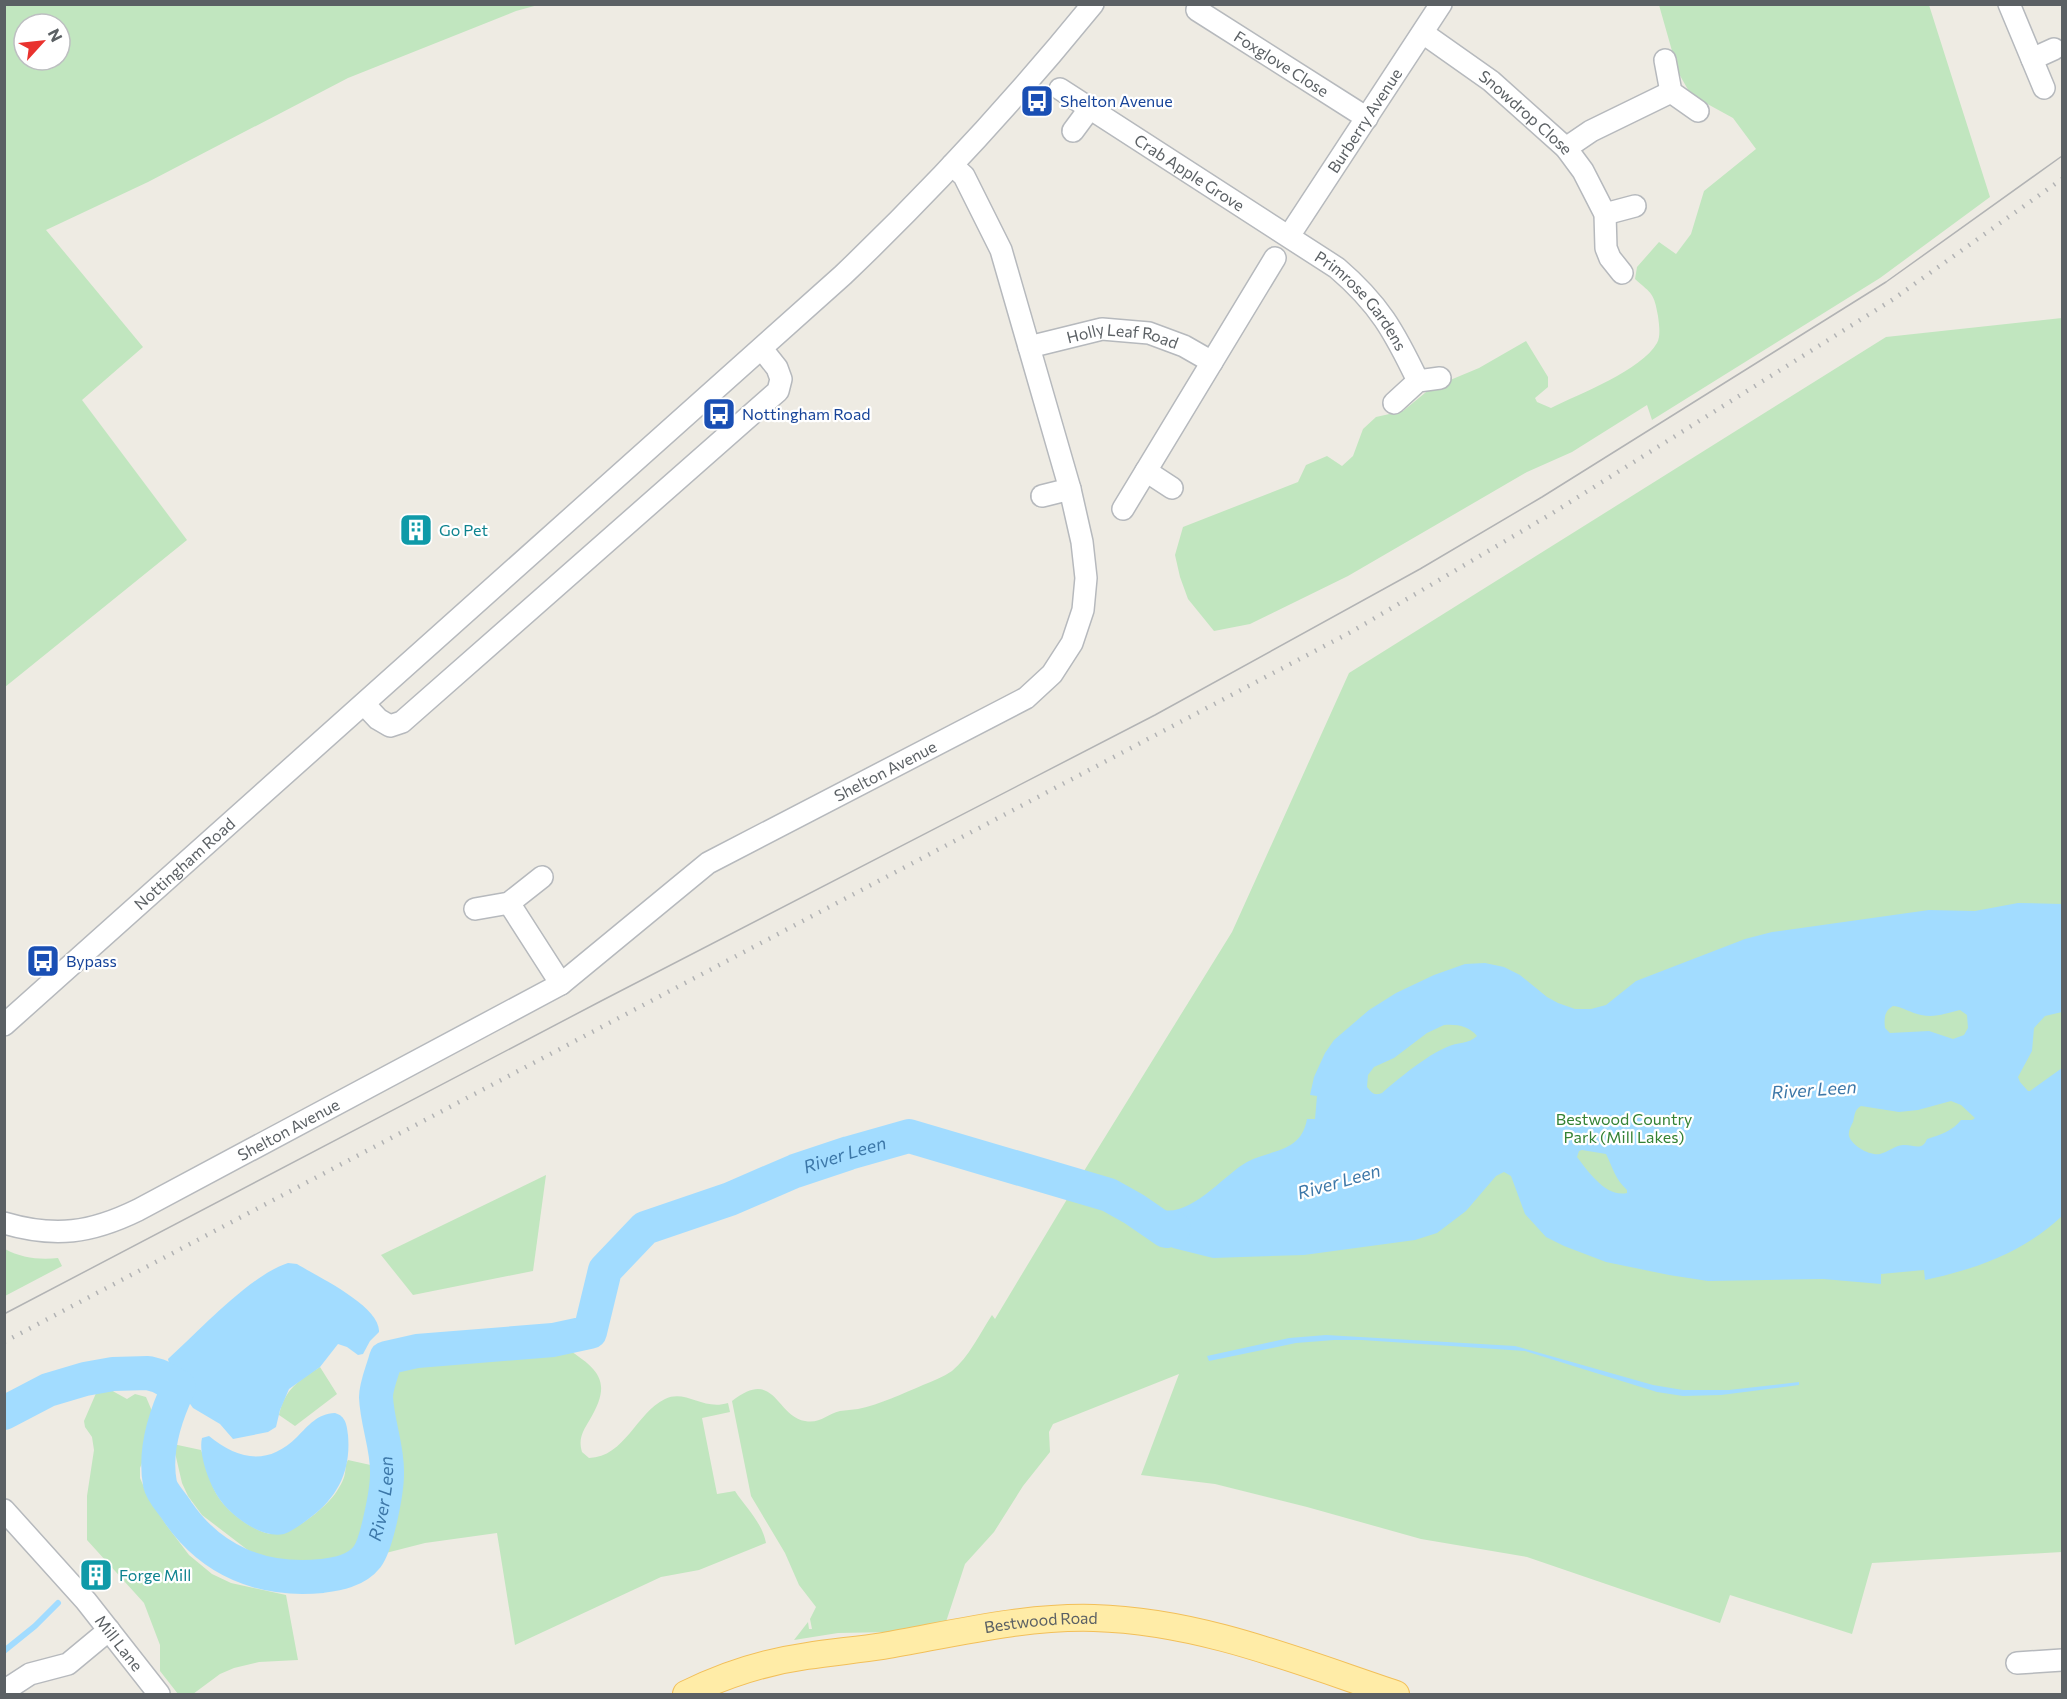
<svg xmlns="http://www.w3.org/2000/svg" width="2067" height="1699" viewBox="0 0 2067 1699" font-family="Commissioner,sans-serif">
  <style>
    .green { fill: #c1e6bf; fill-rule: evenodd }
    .water { fill: #a2dcff; fill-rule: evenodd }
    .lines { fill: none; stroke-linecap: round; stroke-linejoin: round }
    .stream { stroke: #a2dcff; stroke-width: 6 }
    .river { stroke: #a2dcff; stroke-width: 34 }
    .minor-casing { stroke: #b6b9bd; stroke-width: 24 }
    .major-casing { stroke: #f2bf59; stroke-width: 28 }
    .minor { stroke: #fff; stroke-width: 21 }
    .major { stroke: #ffeca7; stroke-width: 26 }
    .tram { stroke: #b2b3b4; stroke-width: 1.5 }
    .rail { stroke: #b2b3b4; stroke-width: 4.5; stroke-dasharray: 1.5 8; stroke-linecap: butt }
    .labels { text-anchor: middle; stroke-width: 4.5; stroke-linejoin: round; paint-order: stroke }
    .street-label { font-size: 16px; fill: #5b6064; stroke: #fff }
    .transit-label { font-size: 16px; fill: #164399; stroke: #fff; text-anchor: start }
    .culture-label { font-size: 16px; fill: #0d838f; stroke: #fff; text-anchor: start }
    .park-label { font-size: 16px; fill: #348234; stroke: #fff }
    .water-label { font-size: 18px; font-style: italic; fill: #3c77a8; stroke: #fff }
  </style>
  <rect width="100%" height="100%" fill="#eeebe3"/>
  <g class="green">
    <path d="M5 4 538 5 516 11 348 78 148 182 46 230 143 347 82 400 187 540 5 687ZM24 24H60V60H24Z"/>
    <path d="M1659 5H1929L1990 197 1880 278 1652 420 1647 405 1572 452 1527 472 1348 576 1250 624 1214 631 1188 599 1180 577 1175 555 1183 527 1298 482 1306 465 1327 456 1342 466 1353 456 1363 429 1376 417 1403 411 1431 388 1479 368 1526 341 1548 377V387L1535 398 1537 402 1551 408C1579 394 1642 370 1657 343 1661 336 1659 324 1658 316 1654 293 1652 294 1635 279L1637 267 1659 242 1676 254 1691 234 1704 191 1756 149 1733 118 1691 95 1678 72Z"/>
    <path d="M2062 318V1552L1872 1563 1852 1634 1730 1595 1720 1623 1527 1557 1421 1539 1307 1507 1215 1484 1141 1475 1179 1374 1053 1424 1049 1432 1050 1452 1023 1486 994 1532 965 1564 943 1631 838 1633 794 1640 808 1622 809 1629H812L810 1619 816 1607 799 1585 785 1553 751 1496 732 1401C775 1367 775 1415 805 1421 820 1424 827 1414 840 1411 846 1410 852 1410 858 1409 881 1404 902 1394 923 1385 933 1381 943 1377 952 1371 969 1357 980 1333 992 1315L995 1319 1084 1171 1232 932 1349 673 1886 337Z"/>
    <polygon points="546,1175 533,1271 413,1295 381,1255"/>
    <path d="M5 1249C21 1258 40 1260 58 1258L62 1266 5 1296Z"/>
    <path d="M563 1346C598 1369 614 1380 589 1421 583 1431 578 1439 582 1452L589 1458C625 1457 636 1413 665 1399 686 1389 703 1411 728 1403L730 1412 702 1418 717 1494 735 1491C746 1508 762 1522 766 1543L699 1570 661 1577 515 1645 497 1533 425 1543 382 1554C387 1537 379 1522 380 1504 380 1486 389 1469 387 1450 386 1439 381 1429 379 1418 376 1404 378 1376 391 1367 399 1362 409 1360 418 1359Z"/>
    <path d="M320 1367 337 1394 295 1426 279 1415C285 1389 298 1381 320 1367Z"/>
    <polygon points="100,1384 127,1399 135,1394 146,1397 155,1418 152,1437 140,1468 140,1478 149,1499 167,1526 189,1555 212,1574 231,1583 286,1595 298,1660 259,1662 234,1668 220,1674 193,1694 178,1694 160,1671 160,1645 144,1603 87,1540 87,1496 94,1450 92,1437 85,1427 84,1421"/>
    <path d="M173 1444 201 1450C208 1467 209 1485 221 1501 231 1514 258 1535 275 1534 293 1534 325 1508 335 1494 339 1488 344 1480 345 1473 346 1468 345 1465 348 1460L375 1466 369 1502 373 1530 367 1542 358 1552 348 1558 332 1564 306 1568 287 1566 262 1559 253 1554 202 1515 188 1496 182 1483Z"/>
  </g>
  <g class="water">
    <path d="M2018 903 2062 904V1012L2045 1016 2034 1028 2032 1051 2018 1077 2020 1082 2028 1091H2030L2062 1068V1216C2024 1252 1976 1269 1925 1280L1924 1270 1881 1274V1284L1823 1279 1708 1281 1669 1275 1606 1262 1564 1246 1546 1237 1525 1214 1511 1176 1504 1172 1496 1176 1466 1211 1437 1233 1415 1240 1304 1255 1213 1258 1173 1248 1128 1223 1141 1197C1146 1200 1151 1205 1156 1208 1188 1222 1223 1175 1247 1162 1272 1149 1301 1153 1307 1119H1315L1317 1096 1310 1095 1314 1077 1325 1053 1334 1040 1369 1010 1396 993 1434 975 1465 964 1485 963 1504 967 1520 975 1547 997 1558 1003 1575 1009H1591L1606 1005 1636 981 1745 939 1772 932 1929 910 1975 911ZM1893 1006C1903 1007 1911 1013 1921 1015 1936 1018 1946 1013 1960 1010L1967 1015 1968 1028 1964 1035 1953 1039 1929 1031 1890 1033 1885 1028C1884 1019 1884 1011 1893 1006ZM1444 1025C1457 1024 1469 1026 1477 1036 1469 1044 1457 1042 1447 1047 1427 1055 1398 1079 1382 1093 1374 1096 1372 1093 1367 1087L1368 1075 1374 1067 1394 1058 1427 1033ZM1951 1101 1961 1105 1975 1118 1972 1120H1961C1953 1131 1939 1135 1927 1139 1922 1152 1913 1144 1903 1145 1894 1146 1888 1152 1880 1154 1870 1156 1852 1146 1849 1136 1848 1131 1851 1126 1853 1122 1855 1115 1854 1110 1861 1106L1899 1112 1918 1110ZM1582 1150 1606 1154C1613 1168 1615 1179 1627 1190V1193C1606 1198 1588 1171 1577 1157L1579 1151Z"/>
    <path d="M288 1263 297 1264C316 1276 381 1306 379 1332L370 1341 363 1354 358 1355 347 1347 338 1344 320 1367 289 1389 280 1410 276 1427 268 1432 233 1439 220 1424 193 1408 173 1380 168 1359C198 1332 250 1275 288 1263Z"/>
    <polygon points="1326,1335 1515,1346 1653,1385 1683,1390 1729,1390 1799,1382 1799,1385 1721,1395 1683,1396 1657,1392 1525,1351 1362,1340 1334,1340 1296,1343 1209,1361 1207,1356 1289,1338"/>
    <path d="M335 1413C346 1416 347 1426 348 1435 351 1469 339 1496 311 1517 303 1523 293 1531 284 1534 262 1539 233 1517 221 1501 210 1487 198 1454 202 1438L209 1436C238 1460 268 1466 297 1437 309 1425 317 1414 335 1413Z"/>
  </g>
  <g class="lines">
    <polyline class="stream" points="4,1651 35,1626 58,1603"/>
    <path class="river" id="s1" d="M4 1413 48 1390 85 1379 113 1374 148 1373 159 1376 179 1387C165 1416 154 1452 160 1484 162 1493 172 1503 177 1511 211 1561 262 1582 322 1576 337 1574 356 1571 367 1557 377 1544 387 1491 387 1474 388 1448 377 1423 376 1397 376 1385 383 1370 386 1358L417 1351 553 1340 590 1332 605 1270 645 1228 730 1199 795 1171 849 1153 909 1136 1109 1195 1134 1209 1166 1231 1174 1228"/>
    <g class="minor-casing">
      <g id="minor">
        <polyline points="2009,4 2044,88"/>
        <path id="s2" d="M1197 10 1367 118"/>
        <path id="s3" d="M1423 33 1491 81 1566 148 1583 171 1605 214 1606 248 1610 258 1622 273"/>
        <polyline points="2032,59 2054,49"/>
        <polyline points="1665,60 1671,92 1698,111"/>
        <path id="s4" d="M1060 89 1337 268C1379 304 1394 331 1418 381"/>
        <polyline points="1073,131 1090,108"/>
        <polyline points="1566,148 1591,131 1671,92"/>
        <polyline points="1605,214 1635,206"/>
        <path id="s5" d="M1289 236 1441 4"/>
        <path id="s6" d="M1029 347 1102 329 1149 333 1184 346 1212 362"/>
        <polyline points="1394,403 1418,381 1440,378"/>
        <polyline points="1146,471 1172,488"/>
        <polyline points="1042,496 1070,489"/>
        <polyline points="1123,509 1275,258"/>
        <polyline points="364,704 378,719 390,726 402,722 778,391 781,379 777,368 762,349"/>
        <polyline points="509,903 561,984"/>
        <polyline points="475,909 509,903 542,877"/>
        <path id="s7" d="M4 1025 843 275C932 190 1015 100 1093 4"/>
        <path id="s8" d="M4 1223C55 1238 91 1233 138 1210L561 984 708 863 1026 698 1052 674 1072 643 1083 610 1086 578 1082 542 1070 489 1001 250 964 176 952 165"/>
        <path id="s9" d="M4 1510 86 1601 159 1694"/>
        <polyline points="2017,1663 2062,1660"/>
        <polyline points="4,1691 30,1674 68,1664 109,1630"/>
      </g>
    </g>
    <g class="major-casing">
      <g id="major">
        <path id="s10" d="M686 1694C724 1675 765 1662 807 1656 832 1652 858 1650 883 1646 952 1634 1023 1616 1094 1618 1200 1621 1297 1661 1396 1694"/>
      </g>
    </g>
    <use href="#minor" class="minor"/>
    <use href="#major" class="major"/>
    <polyline class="tram" points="4,1314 603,1000 1155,715 1420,569 1542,497 1886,282 2062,156"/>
    <polyline class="rail" points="4,1342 1351,632 1551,514 1892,300 2062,179"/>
  </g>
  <defs>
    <g id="bus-square" transform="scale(1.725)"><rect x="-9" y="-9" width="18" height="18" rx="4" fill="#1a4fb4" stroke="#fff"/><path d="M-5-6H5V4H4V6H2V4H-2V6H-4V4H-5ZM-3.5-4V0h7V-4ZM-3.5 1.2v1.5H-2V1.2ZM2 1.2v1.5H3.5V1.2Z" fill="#fff"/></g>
    <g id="building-square" transform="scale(1.725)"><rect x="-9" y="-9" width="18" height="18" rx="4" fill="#0f9aa8" stroke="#fff"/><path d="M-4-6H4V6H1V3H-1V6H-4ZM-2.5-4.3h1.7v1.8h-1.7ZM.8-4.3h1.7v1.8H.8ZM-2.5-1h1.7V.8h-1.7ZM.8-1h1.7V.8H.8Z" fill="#fff"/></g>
  </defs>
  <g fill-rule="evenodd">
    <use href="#bus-square" x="1037" y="101"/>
    <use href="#bus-square" x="719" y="414"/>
    <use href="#building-square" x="416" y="530"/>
    <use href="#bus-square" x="43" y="961"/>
    <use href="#building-square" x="96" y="1575"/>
  </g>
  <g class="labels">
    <g class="street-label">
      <text dy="6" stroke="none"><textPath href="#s2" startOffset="100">Foxglove Close</textPath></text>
      <text dy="6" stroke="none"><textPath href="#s3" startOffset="130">Snowdrop Close</textPath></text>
      <text dy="6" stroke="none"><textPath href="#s5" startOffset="138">Burberry Avenue</textPath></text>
      <text dy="6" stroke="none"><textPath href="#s4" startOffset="154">Crab Apple Grove</textPath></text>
      <text dy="6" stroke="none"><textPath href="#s4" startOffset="370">Primrose Gardens</textPath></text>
      <text dy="6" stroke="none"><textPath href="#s6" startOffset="96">Holly Leaf Road</textPath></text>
      <text dy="6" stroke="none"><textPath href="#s8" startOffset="1008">Shelton Avenue</textPath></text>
      <text dy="6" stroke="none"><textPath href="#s7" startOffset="242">Nottingham Road</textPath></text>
      <text dy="6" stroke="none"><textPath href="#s8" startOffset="309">Shelton Avenue</textPath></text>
      <text dy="6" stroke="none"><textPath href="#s10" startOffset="364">Bestwood Road</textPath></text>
      <text dy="6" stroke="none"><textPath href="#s9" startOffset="176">Mill Lane</textPath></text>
    </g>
    <g class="transit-label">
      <text x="1060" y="107">Shelton Avenue</text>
      <text x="742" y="420">Nottingham Road</text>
      <text x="66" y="967">Bypass</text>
    </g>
    <g class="culture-label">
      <text x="439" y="536">Go Pet</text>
      <text x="119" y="1581">Forge Mill</text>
    </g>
    <g class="park-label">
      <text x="1624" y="1125">Bestwood Country<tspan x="1624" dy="18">Park (Mill Lakes)</tspan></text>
    </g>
    <g class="water-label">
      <text transform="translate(1814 1090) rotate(-4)" y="6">River Leen</text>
      <text dy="6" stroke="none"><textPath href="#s1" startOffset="1281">River Leen</textPath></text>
      <text transform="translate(1339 1182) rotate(-16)" y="6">River Leen</text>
      <text dy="6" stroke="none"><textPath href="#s1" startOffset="597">River Leen</textPath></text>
    </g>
  </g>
  <rect width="2067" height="1699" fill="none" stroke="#5b6064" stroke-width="12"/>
  <g transform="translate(42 42) rotate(63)"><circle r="28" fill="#ffffff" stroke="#bdbfc1" stroke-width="1.5"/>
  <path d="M0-4.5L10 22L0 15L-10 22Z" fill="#e9322e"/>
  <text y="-9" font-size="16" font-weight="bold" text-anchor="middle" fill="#5b6064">N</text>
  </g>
</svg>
